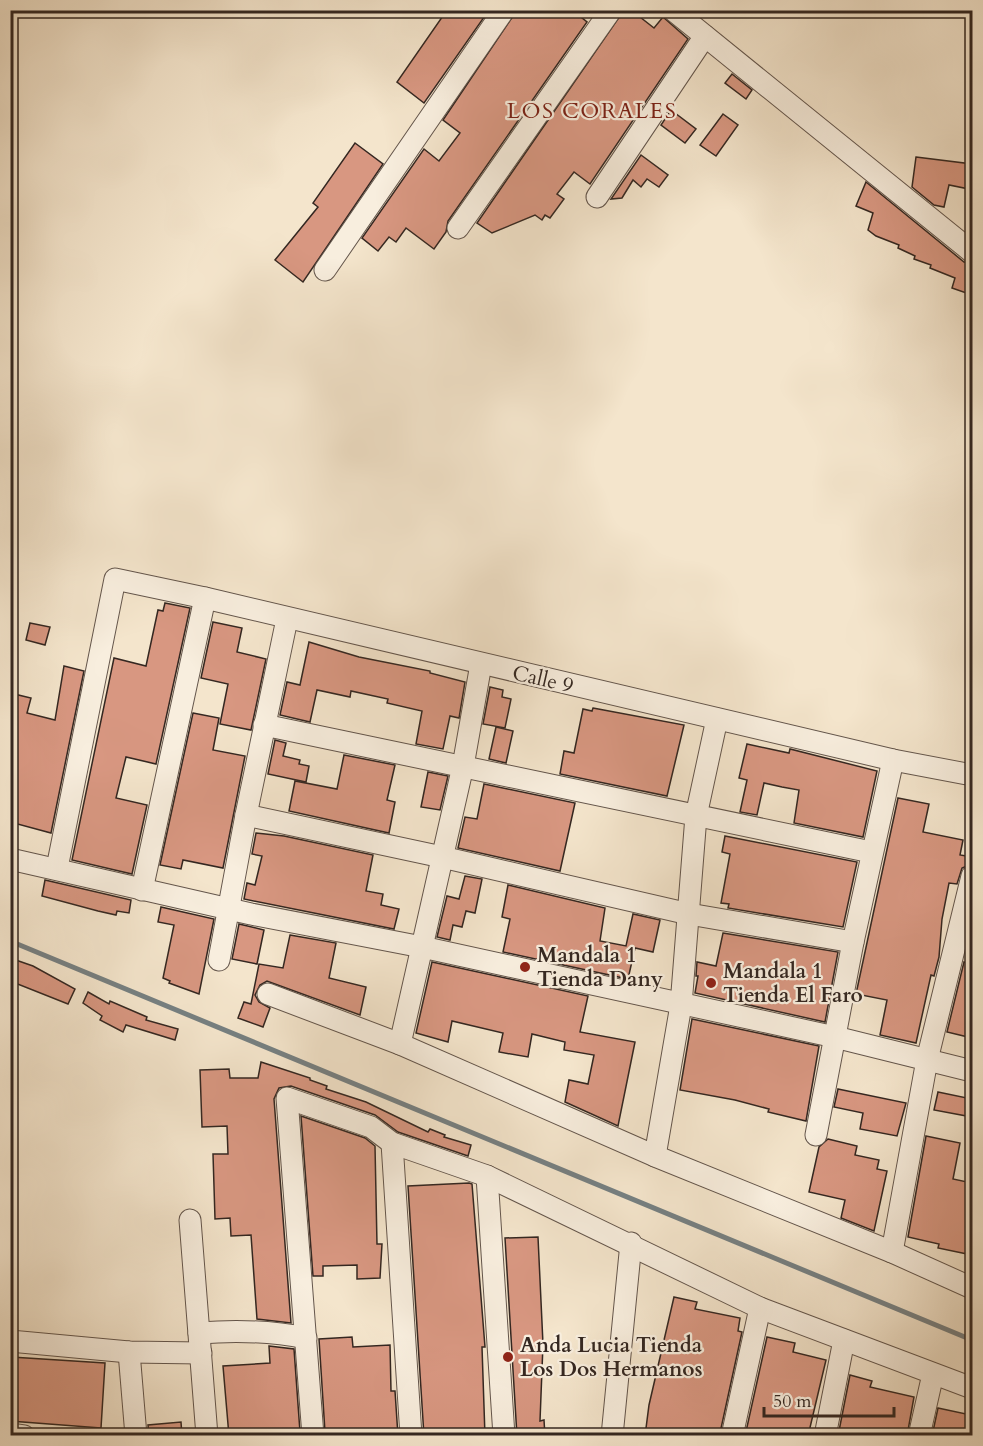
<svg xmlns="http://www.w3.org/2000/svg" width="983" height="1446" viewBox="0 0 983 1446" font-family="Cardo,serif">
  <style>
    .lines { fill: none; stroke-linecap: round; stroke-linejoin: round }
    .stream { stroke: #768082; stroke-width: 5 }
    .building { fill: #d89781; stroke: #342721; stroke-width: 1.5 }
    .minor-casing { stroke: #64564c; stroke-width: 23 }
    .minor { stroke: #f8eede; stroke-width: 21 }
    .poi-dot { fill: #8f2418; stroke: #f8eede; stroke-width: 2 }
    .labels { text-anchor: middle; stroke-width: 4.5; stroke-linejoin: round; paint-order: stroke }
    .street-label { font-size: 21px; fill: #342721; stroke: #f8eede }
    .poi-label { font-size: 21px; font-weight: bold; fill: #342721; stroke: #f8eede; text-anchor: start }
    .neighbourhood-label { font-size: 22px; letter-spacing: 1.5px; fill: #7a1f14; stroke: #f8eede }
  </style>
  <rect width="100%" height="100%" fill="#f4e5cc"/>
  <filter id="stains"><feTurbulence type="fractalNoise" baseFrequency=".00333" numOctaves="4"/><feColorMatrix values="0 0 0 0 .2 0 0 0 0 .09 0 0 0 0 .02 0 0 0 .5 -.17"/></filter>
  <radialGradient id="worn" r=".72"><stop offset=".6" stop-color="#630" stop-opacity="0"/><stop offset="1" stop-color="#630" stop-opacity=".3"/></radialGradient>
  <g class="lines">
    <polyline class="stream" points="10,941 972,1340"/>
  </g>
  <g class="building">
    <polygon points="447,10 487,13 424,103 397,82"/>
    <polygon points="517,10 572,10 587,22 448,221 446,232 434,249 406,228 396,242 389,237 378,251 362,238 424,149 439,161 460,133 443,120"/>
    <polygon points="624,10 631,10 654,28 663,17 688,39 590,184 574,172 557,194 564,199 550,218 545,215 542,220 535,215 492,233 477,223"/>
    <polygon points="732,74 752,90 746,99 725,83"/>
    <polygon points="671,110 696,129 685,143 661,125"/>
    <polygon points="723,114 738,125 716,156 700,145"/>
    <polygon points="355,143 383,164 303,282 275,260 318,207 313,203"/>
    <polygon points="641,155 668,175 659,187 647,179 641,187 633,180 622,198 611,199"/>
    <polygon points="916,157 972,164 969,189 949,185 944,207 934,205 912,187"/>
    <polygon points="866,182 964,262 972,264 972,295 952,288 955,278 930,268 931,265 914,259 915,256 898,248 899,245 876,236 868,230 873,213 856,206"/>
    <polygon points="165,603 190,608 156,764 126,757 116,798 147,805 132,874 72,860 114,658 146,666 158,610 163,611"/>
    <polygon points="213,622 242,628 237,652 266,659 251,730 220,724 228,684 201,678"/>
    <polygon points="30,623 50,627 45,645 26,640"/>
    <polygon points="309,642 359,657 430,671 430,673 465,682 459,718 450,716 443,749 416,744 422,711 387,703 388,699 351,691 350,697 317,690 310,722 280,715 287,682 300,685"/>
    <polygon points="64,666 84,671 51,833 10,822 10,706 14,694 31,698 27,713 55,720"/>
    <polygon points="490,687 503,690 502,697 511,699 505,728 483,724"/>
    <polygon points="593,708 684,725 667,796 560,774 564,751 574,753 583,709 592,711"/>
    <polygon points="193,713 219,718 213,750 245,756 223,868 183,860 181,869 160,865"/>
    <polygon points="496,727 513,731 506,763 489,759"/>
    <polygon points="275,740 286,743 283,756 300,760 299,764 309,766 306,782 268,774"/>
    <polygon points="747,744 789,753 790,749 877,771 863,837 794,823 799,790 782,787 764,783 757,815 740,812 747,780 739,778"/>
    <polygon points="344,755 395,765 387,800 395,802 389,833 289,811 295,781 337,789"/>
    <polygon points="428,772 448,776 440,810 421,807"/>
    <polygon points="484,784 575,803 560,871 458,848 465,817 477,819"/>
    <polygon points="898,798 929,804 923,832 963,840 960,855 972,857 972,864 962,868 957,884 949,883 942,919 939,957 934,976 931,975 916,1043 880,1035 887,1000 856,994"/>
    <polygon points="256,833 284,836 373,855 366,891 383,894 381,905 399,909 394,929 244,899 247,883 255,885 262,856 252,854"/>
    <polygon points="725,836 857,862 843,927 728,908 729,904 721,903 730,854 722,852"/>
    <polygon points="465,876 482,879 475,913 466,911 462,927 453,925 450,940 437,937 447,896 459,899"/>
    <polygon points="45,880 131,900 129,913 117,911 116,915 98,911 42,896"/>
    <polygon points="508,885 605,908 600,941 626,946 633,914 660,920 653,952 635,948 628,979 503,952 510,919 502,917"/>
    <polygon points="161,907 214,919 199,994 169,983 170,981 163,978 174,925 158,922"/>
    <polygon points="239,924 264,930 257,964 232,959"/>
    <polygon points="723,933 838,952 825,1022 695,993 698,976 696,976 697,962 716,966"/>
    <polygon points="290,935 336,943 329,978 366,987 360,1015 267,981 260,985 255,995 259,1002 270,1008 263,1027 238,1018 244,1002 251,1004 259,964 283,968"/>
    <polygon points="10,958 33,966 75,989 68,1004 10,981"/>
    <polygon points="432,962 588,996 580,1032 635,1042 618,1126 565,1102 569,1080 588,1084 594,1055 564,1050 565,1042 532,1034 528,1057 499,1052 503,1033 452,1021 448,1042 416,1033"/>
    <polygon points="964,962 972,964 972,1020 968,1037 947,1032"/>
    <polygon points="88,992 109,1004 110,1001 147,1017 146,1020 178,1029 175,1040 126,1025 123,1032 100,1020 102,1016 83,1003"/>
    <polygon points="692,1019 819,1046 806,1121 768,1112 769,1109 735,1100 680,1090"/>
    <polygon points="261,1062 310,1078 310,1080 327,1086 326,1089 366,1102 428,1132 430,1129 445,1135 444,1137 471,1145 468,1156 398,1132 375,1115 291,1086 279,1088 274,1099 291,1323 257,1319 251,1235 231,1236 230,1218 215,1219 213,1154 228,1154 227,1126 202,1127 200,1070 229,1069 230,1078 258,1078"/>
    <polygon points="838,1089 906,1103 897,1136 860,1129 863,1113 834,1107"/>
    <polygon points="938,1092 972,1099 972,1117 934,1110"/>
    <polygon points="301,1116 365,1138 375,1146 377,1244 382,1244 380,1278 357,1279 357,1265 323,1266 323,1276 313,1276"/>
    <polygon points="926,1136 960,1143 953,1179 972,1183 972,1255 938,1248 939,1244 908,1237"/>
    <polygon points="828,1139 857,1146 855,1155 879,1160 877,1169 887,1171 874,1231 841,1218 845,1200 809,1192 819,1147"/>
    <polygon points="469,1183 472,1184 485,1347 482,1347 485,1436 424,1436 408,1186"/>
    <polygon points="538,1237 543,1344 540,1421 544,1420 545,1436 517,1436 505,1238"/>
    <polygon points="674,1297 697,1302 695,1309 740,1318 738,1331 742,1332 720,1433 714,1433 713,1436 680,1433 680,1436 645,1436 649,1405"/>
    <polygon points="352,1337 353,1347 390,1345 391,1391 395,1391 398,1436 358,1436 358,1429 325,1432 319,1339"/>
    <polygon points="767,1337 795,1343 793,1352 826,1360 808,1436 745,1436"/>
    <polygon points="269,1346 294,1349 300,1432 229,1436 223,1366 270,1363"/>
    <polygon points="11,1357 105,1363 101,1428 10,1421"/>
    <polygon points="850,1375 872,1381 870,1387 914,1397 907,1436 838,1436"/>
    <polygon points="938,1408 971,1415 970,1429 967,1429 966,1436 932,1436"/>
    <polygon points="181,1422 182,1436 149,1436 148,1425"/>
  </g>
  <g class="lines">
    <g class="minor-casing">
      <g id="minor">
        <polyline points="673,10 972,252"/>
        <polyline points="597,197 705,36"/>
        <polyline points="458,228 611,10"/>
        <polyline points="325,270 504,10"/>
        <polyline points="264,725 871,852"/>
        <polyline points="246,815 442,857 689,914 853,942"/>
        <polyline points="10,859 251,914 422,947 835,1037 972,1071"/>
        <polyline points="57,868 115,579 205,598 893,760 972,775"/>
        <polyline points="142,890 205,598"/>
        <polyline points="219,960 246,815 287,619"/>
        <polyline points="268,994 400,1044 655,1156 892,1252 972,1288"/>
        <polyline points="400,1044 463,766 481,664"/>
        <polyline points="816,1135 853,942 893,760"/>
        <polyline points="392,1143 411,1436"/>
        <polyline points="655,1156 681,1005 696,816 717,719"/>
        <polyline points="487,1176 504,1436"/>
        <polyline points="190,1220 207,1436"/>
        <polyline points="892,1252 927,1060 972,876"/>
        <path d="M199 1333C235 1330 271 1331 306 1338"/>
        <polyline points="10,1341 129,1352 201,1353"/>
        <polyline points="129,1352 136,1436"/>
        <polyline points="10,1434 24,1436"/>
        <polyline points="313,1436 287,1098 371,1127 392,1143 487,1176 760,1308 972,1388"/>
        <polyline points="612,1436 631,1243"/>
        <polyline points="732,1436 760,1308"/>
        <polyline points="825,1436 844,1340"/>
        <polyline points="919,1436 933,1374"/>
      </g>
    </g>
    <use href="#minor" class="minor"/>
  </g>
  <g class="poi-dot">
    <circle cx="525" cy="967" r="6"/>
    <circle cx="711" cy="983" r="6"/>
    <circle cx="508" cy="1357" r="6"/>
  </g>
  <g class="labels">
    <g class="street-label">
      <text transform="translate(543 679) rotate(13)" y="7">Calle 9</text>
    </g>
    <g class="poi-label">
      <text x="537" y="962">Mandala 1<tspan x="537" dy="24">Tienda Dany</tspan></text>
      <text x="723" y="978">Mandala 1<tspan x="723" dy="24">Tienda El Faro</tspan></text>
      <text x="520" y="1352">Anda Lucia Tienda<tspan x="520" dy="24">Los Dos Hermanos</tspan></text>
    </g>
    <g class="neighbourhood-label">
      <text x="592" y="118">LOS CORALES</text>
    </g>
  </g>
  <rect width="983" height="1446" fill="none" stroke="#f4e5cc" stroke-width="36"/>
  <rect x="12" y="12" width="959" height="1422" fill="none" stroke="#342721" stroke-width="3"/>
  <rect x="18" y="18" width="947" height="1410" fill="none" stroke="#342721" stroke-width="1.5"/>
  <path d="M764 1407v9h130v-9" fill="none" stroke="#342721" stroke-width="3"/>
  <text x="773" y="1407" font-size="18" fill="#342721" stroke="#f8eede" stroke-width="4.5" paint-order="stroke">50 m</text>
  <rect width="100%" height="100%" filter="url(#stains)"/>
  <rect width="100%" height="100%" fill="url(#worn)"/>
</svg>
